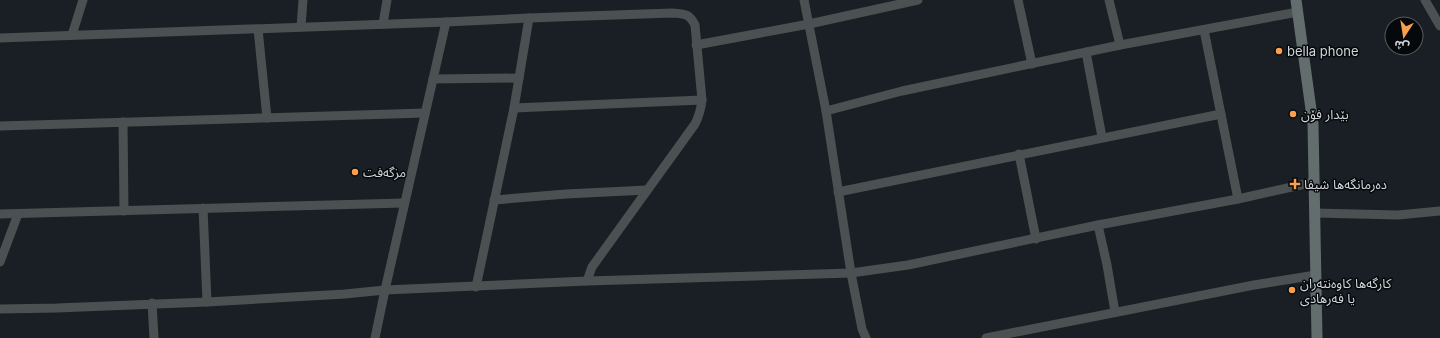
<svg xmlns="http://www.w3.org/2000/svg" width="1440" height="338" viewBox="0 0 1440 338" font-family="Inter,'Noto Sans Arabic',sans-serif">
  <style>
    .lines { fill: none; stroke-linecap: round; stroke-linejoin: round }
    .minor { stroke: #4b5052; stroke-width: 9 }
    .secondary { stroke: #646d6e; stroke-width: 11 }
    .poi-dot { fill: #f99f4d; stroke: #06090b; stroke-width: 1.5 }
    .labels { text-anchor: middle; stroke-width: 3; stroke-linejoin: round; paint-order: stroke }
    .poi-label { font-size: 13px; fill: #d2d6db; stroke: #06090b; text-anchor: start }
  </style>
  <rect width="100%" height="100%" fill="#191f25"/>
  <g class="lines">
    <g class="minor">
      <polyline points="804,0 826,111 851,273 862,329 866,338"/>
      <polyline points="1018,0 1032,64"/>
      <polyline points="1109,0 1120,45"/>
      <polyline points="1425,0 1440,26"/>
      <polyline points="383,24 387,0"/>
      <polyline points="301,27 303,0"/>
      <polyline points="258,29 267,118"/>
      <polyline points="1204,30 1238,199"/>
      <polyline points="72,35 83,0"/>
      <path d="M0 38 446 22 529 18 672 13C684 14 689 13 695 25L702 100C701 109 699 116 695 124L592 267 587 281"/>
      <polyline points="696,45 809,24 918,0"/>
      <polyline points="1086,52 1102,137"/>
      <polyline points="433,79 519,78"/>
      <polyline points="514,108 702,100"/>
      <polyline points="826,111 902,91 1120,45 1298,12"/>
      <polyline points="123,122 124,211"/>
      <polyline points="0,126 425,113"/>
      <polyline points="1019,154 1036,239"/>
      <polyline points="838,192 1221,114"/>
      <polyline points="494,200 566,194 647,190"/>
      <polyline points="203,208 207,302"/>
      <polyline points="1315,213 1398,215 1440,211"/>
      <polyline points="0,214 404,203"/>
      <polyline points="1098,225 1107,265 1115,312"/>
      <polyline points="0,262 18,214"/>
      <polyline points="476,287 514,108 529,18"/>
      <polyline points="152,303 154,338"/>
      <polyline points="0,309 57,308 207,302 345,294 385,290 587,281 851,273 908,265 1098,225 1238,199 1314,182"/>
      <polyline points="375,338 385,290 446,22"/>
      <polyline points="986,338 1254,285 1316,275"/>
    </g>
    <polyline class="secondary" points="1296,0 1313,124 1317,338"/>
  </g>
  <g class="poi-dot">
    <circle cx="1279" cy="51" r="4"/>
    <circle cx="1293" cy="114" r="4"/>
    <circle cx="355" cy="172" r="4"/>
    <path d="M1293 178h4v4h4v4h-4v4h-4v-4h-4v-4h4z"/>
    <circle cx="1292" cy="290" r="4"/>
  </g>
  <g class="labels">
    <g class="poi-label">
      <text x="1287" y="56">bella phone</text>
      <text x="1301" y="119">بێدار فۆن</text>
      <text x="363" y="177">مزگەفت</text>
      <text x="1304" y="189">دەرمانگەھا شیفا</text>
      <text x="1300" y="288">کارگەھا کاوەنتەران<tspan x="1300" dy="15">یا فەرهادی</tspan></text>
    </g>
  </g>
  <g transform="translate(1404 36) rotate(192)"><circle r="19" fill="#06090b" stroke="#585b5e"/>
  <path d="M0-3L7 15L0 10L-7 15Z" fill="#f99f4d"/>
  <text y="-6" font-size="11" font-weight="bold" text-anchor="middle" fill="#d2d6db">ش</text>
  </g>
</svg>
